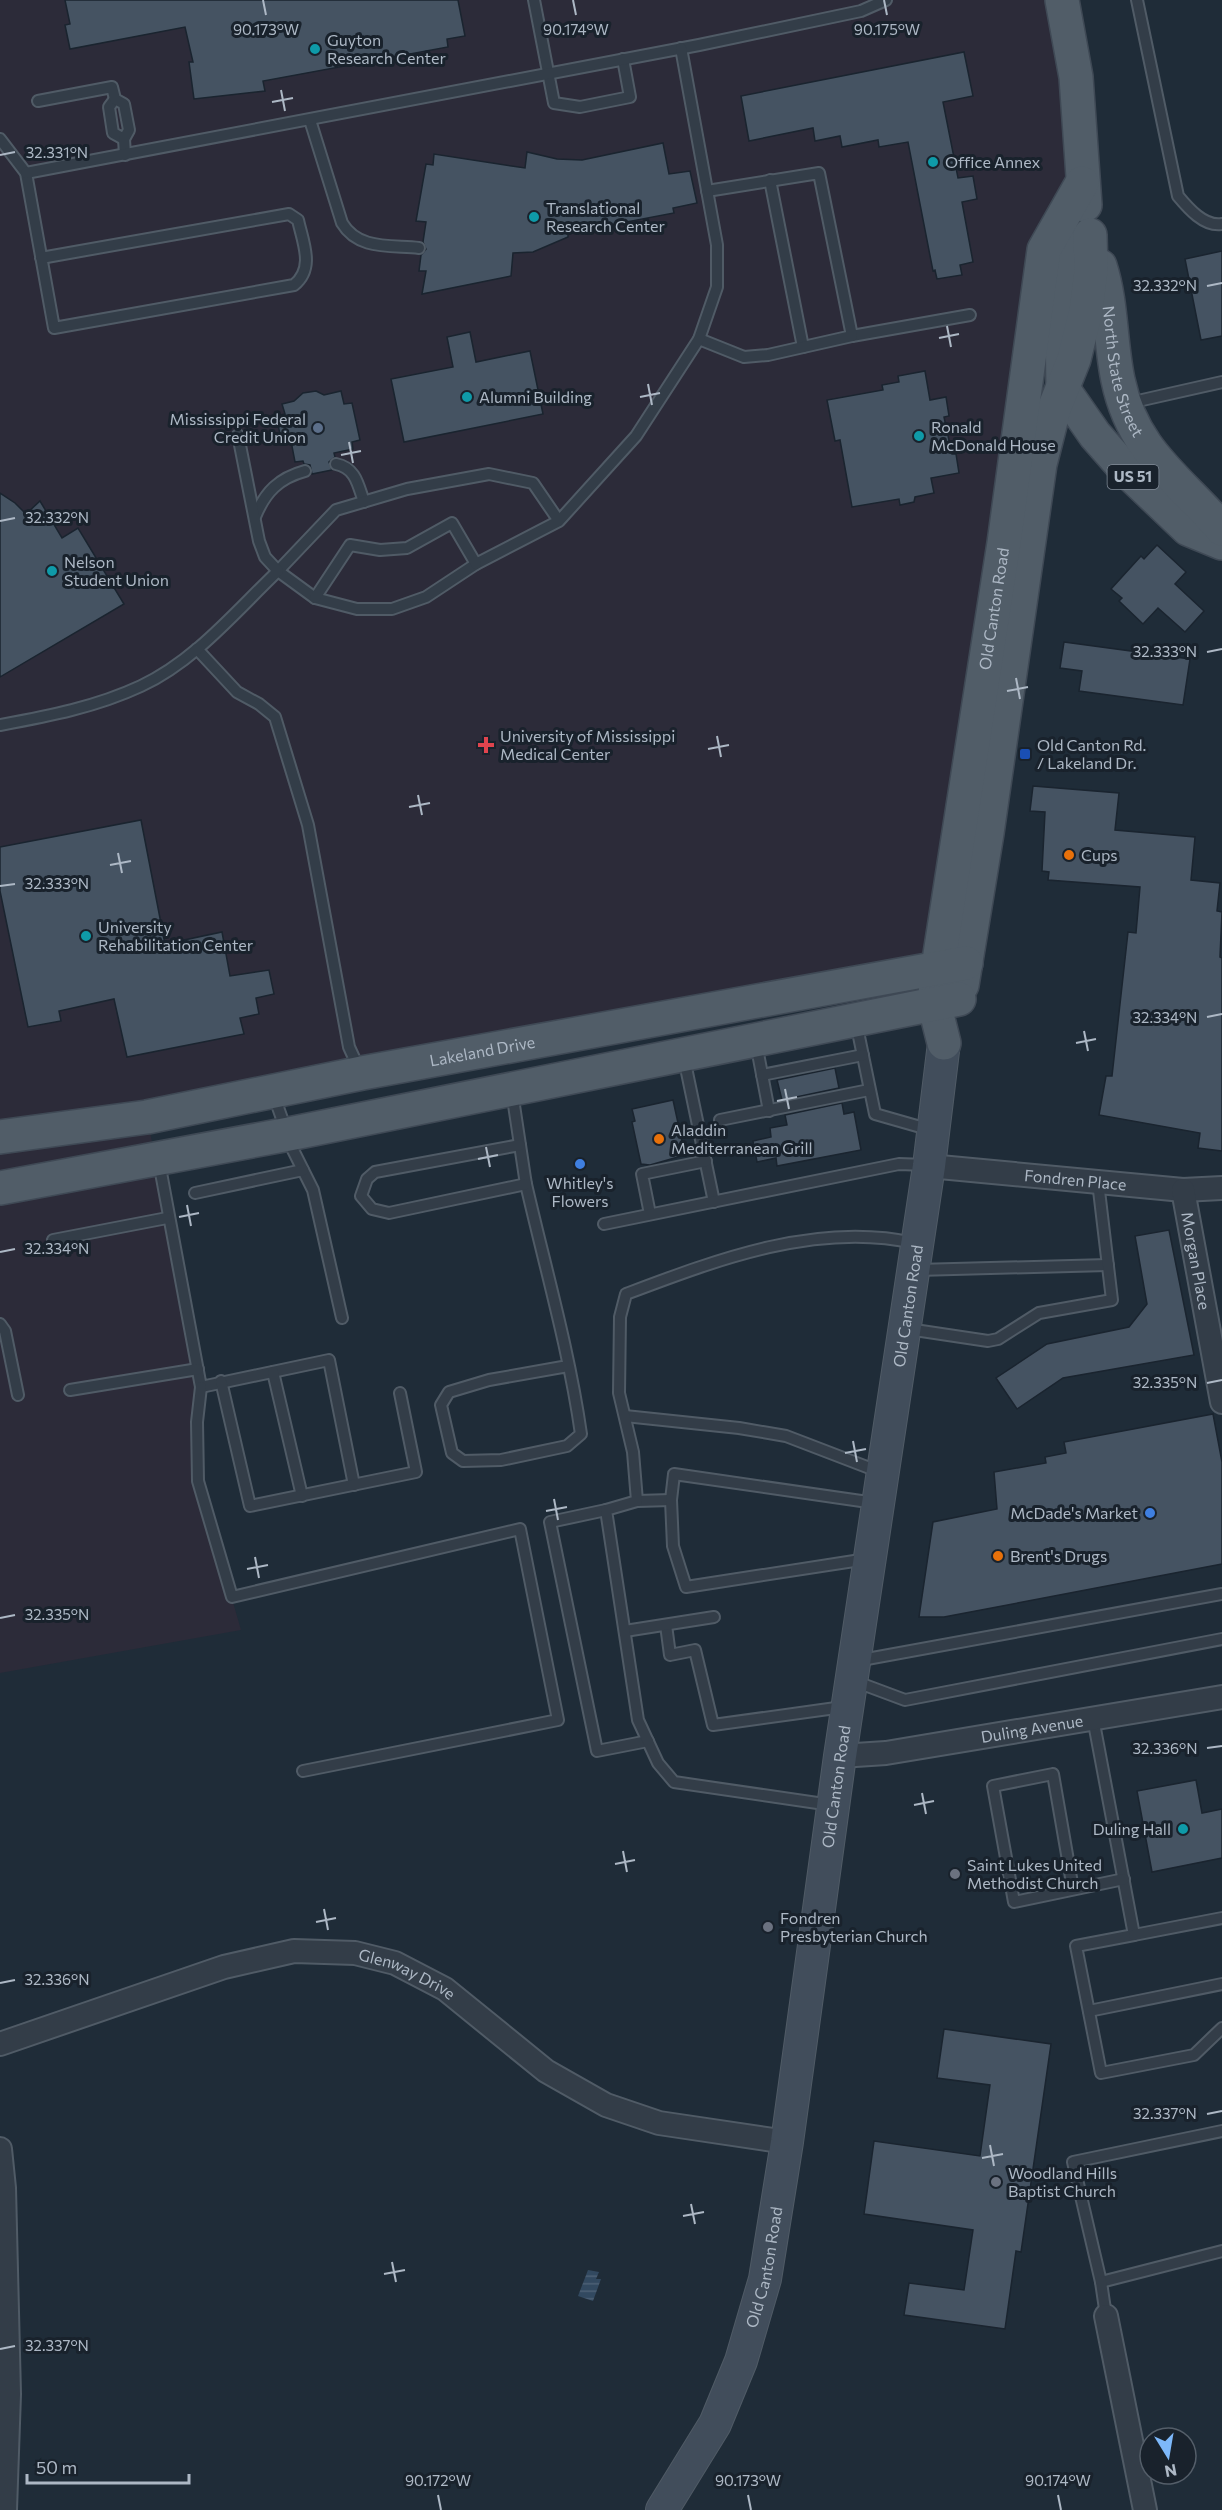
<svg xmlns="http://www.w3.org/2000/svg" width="1222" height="2510" viewBox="0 0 1222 2510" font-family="Commissioner,sans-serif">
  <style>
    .medical { fill: #2c2b39 }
    .water { fill: url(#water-rules) }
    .building { fill: #455362; stroke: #1a242f; stroke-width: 1.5 }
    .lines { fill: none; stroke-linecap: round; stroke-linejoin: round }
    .lane-casing { stroke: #505b66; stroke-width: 14 }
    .street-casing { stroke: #505b66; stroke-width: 26 }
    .secondary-casing { stroke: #505b66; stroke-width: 34 }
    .primary-casing { stroke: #3f4955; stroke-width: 36 }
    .lane { stroke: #333d48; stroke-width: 10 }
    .street { stroke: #333d48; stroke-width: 22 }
    .secondary { stroke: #414d5b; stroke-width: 32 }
    .primary { stroke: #515d68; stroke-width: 33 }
    .ticks { fill: none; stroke: #adb8c5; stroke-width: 2 }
    .culture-dot { fill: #0f9aa8; stroke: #19222c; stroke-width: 2 }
    .service-dot { fill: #5c6f8a; stroke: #19222c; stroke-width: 2 }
    .health-dot { fill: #e0444e; stroke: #19222c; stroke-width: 2 }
    .transit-dot { fill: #1a4fb4; stroke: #19222c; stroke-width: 2 }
    .food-dot { fill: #e8710a; stroke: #19222c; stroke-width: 2 }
    .shop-dot { fill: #3f7fe0; stroke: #19222c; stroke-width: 2 }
    .worship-dot { fill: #6b7280; stroke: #19222c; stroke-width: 2 }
    .labels { text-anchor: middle; stroke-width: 6; stroke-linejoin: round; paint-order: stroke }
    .shield { fill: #19222c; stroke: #818b97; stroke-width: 1.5 }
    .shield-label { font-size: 15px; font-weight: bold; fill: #adb8c5 }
    .poi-label { font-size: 16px; fill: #adb8c5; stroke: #19222c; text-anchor: start }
    .street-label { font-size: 16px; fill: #adb8c5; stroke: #19222c }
    .ticks-label { font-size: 15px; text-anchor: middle; fill: #adb8c5; stroke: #19222c; stroke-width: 6; stroke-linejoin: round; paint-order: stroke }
  </style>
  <defs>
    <pattern id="water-rules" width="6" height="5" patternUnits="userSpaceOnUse" patternTransform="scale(1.5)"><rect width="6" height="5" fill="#324960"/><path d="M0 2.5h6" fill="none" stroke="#4d6175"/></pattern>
  </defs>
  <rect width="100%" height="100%" fill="#1f2c38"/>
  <polygon class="medical" points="0,0 1062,0 1082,148 1044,250 938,967 147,1117 201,1387 198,1481 241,1630 0,1673"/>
  <polygon class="water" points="588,2270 599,2272 596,2279 601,2279 593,2301 578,2296"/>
  <g class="building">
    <polygon points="65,0 458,0 465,36 447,39 448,47 263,81 265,91 194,99 189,62 193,62 185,27 70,49 65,25 70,24"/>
    <polygon points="964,52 973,96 943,102 958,178 973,176 977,199 962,202 973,262 960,265 962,275 937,279 935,270 933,271 908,142 879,147 878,140 842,147 840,136 815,141 813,128 749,141 741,96"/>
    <polygon points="663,143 669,174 690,171 697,203 673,208 674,213 568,233 568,237 533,252 513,253 511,276 422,294 426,271 419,271 421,255 426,249 423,242 426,222 416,221 426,164 433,165 434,154 525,168 527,152 557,159 582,160"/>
    <polygon points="1222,251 1222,336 1201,340 1185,259"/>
    <polygon points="470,332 476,362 530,351 543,414 404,442 391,379 453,367 447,337"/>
    <polygon points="925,371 930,400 946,397 949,416 944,417 952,454 956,454 959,473 931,478 934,493 915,497 914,502 900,505 899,499 852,507 840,440 835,441 827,400 883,390 882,385 899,382 898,376"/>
    <polygon points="316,391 324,395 341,391 344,404 352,403 360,440 352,442 353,449 334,453 335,457 329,462 332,470 312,474 310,465 304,464 303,461 295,462 291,441 282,443 276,416 285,414 282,404 294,401 303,393"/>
    <polygon points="0,493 15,503 26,514 40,501 62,538 78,528 124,604 0,677"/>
    <polygon points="1157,545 1186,572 1175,584 1204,611 1185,632 1158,608 1143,624 1119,601 1122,598 1111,589 1141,556 1144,559"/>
    <polygon points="1064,642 1190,659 1183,705 1079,691 1082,671 1060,668"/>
    <polygon points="1033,786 1119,793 1115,830 1195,837 1191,880 1220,883 1217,911 1222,912 1220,957 1222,958 1222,1151 1198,1148 1200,1133 1099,1115 1106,1076 1112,1076 1128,932 1136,933 1140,887 1048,880 1049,872 1042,871 1045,812 1030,811"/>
    <polygon points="141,820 165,944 222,932 230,976 269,970 274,994 256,998 259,1014 240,1018 244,1034 127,1057 114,999 59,1011 61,1021 28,1027 0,891 0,847"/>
    <polygon points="835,1068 839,1088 782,1100 777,1080"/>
    <polygon points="673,1100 685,1155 650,1165 641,1164 632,1122 635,1121 632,1109"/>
    <polygon points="842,1103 844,1114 854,1112 861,1150 777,1166 776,1158 757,1162 753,1141 771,1137 770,1128 787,1125 785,1115"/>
    <polygon points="1169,1230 1194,1355 1063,1378 1017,1409 996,1378 1047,1344 1129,1327 1147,1304 1135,1236"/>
    <polygon points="1213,1414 1222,1462 1222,1564 944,1617 919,1617 933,1522 997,1509 994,1472 1046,1463 1045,1457 1066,1453 1064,1442"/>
    <polygon points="1196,1780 1202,1813 1222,1809 1222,1858 1152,1872 1137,1791"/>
    <polygon points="944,2029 1051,2044 1021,2252 1016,2251 1005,2329 904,2315 909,2283 964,2290 973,2230 864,2214 874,2141 980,2156 990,2085 937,2078"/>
  </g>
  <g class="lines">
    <g class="lane-casing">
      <g id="lane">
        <polyline points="534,0 554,103 580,107 630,97 623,59"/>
        <path d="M1137 0 1178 196C1188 208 1204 227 1222 224"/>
        <polyline points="115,99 109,107 113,133 124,139"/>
        <polyline points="38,101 112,87 115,99 124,104 129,130 124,139 125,155"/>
        <path d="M310 120 342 223C358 250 390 245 419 248"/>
        <path d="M0 139 26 173 54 328 294 285C315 268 303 243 298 220L289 214 41 258"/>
        <polyline points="26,173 699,45 861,11 886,0"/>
        <polyline points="770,180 803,347"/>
        <polyline points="852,336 970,315"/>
        <polyline points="699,339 744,357 768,355 852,336 819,173 707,191"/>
        <polyline points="1129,403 1222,382"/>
        <path d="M336 464C356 468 358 485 364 502"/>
        <path d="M255 517C265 492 279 478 305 471"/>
        <polyline points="559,521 533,483 489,474 407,489 336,510 278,571 315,598 357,609 392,609 426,597 476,564 559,521 636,436 699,339 717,287 717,245 681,48"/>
        <polyline points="315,598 350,545 380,550 407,548 452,523 476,564"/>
        <polyline points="197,649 237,692 259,704 275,717 308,825 349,1047 360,1071"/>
        <path d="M0 725C49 716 96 707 141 686 195 661 236 611 278 571L265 557 259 541 238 435"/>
        <polyline points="856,1022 875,1114 931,1130"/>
        <polyline points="756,1043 769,1111"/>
        <polyline points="684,1058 714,1202"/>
        <polyline points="762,1075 863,1055"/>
        <path d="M512 1092 525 1178 526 1184C545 1267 569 1350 581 1434L567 1446 501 1460 463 1461 452 1453 441 1405 449 1392 489 1380 568 1366"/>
        <polyline points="274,1096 293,1150 313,1190 342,1318"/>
        <polyline points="720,1120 869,1090"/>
        <polyline points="520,1145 375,1172 367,1179 361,1196 372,1209 389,1213 526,1184"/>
        <polyline points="159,1162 201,1387 329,1360 354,1485"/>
        <polyline points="195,1193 303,1170"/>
        <polyline points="650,1214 642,1174 706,1161"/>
        <polyline points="604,1224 899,1164 926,1165"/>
        <polyline points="53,1240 167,1218"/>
        <polyline points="917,1270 1108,1265"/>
        <polyline points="0,1324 5,1331 18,1395"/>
        <polyline points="908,1329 988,1341 998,1339 1039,1313 1112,1300 1098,1182"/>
        <polyline points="273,1372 302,1496"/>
        <polyline points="221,1381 250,1506 416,1472 400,1393"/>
        <polyline points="201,1387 197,1422 198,1481 232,1597 520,1529 558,1720 303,1771"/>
        <polyline points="70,1390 198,1369"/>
        <polyline points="625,1416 739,1428 786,1436 880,1472"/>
        <polyline points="637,1501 671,1500"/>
        <polyline points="606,1510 550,1522 597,1751 648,1741"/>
        <polyline points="867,1559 686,1587 673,1546 671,1500 674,1474 875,1503"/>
        <polyline points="666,1625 670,1655 695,1650 713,1725 843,1707"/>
        <polyline points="625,1631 714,1617"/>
        <polyline points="856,1661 1222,1594"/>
        <polyline points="854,1681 905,1700 1222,1639"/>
        <polyline points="1093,1718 1134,1935 1076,1946 1101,2073 1194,2055 1222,2028"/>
        <path d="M831 1805 674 1782 658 1763 638 1720 606 1510 637 1501 633 1452 619 1393 620 1317 626 1294C716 1260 818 1221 914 1243"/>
        <polyline points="1073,1889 1053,1774 993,1786 1014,1902 1124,1879"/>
        <polyline points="1134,1935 1222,1918"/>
        <polyline points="1089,2011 1222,1984"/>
        <polyline points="1101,2282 1222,2251"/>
        <polyline points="1106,2316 1101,2282 1073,2162 1222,2131"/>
      </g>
    </g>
    <g class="street-casing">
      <g id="street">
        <path id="s1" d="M929 1166 1183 1190 1222 1188"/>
        <path id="s2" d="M1183 1190 1222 1402"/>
        <path id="s3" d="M840 1756 886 1753 1222 1697"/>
        <path id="s4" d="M0 2044 224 1967 294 1951 355 1953 395 1963 445 1989 546 2071 606 2105 659 2123 787 2142"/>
        <polyline points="0,2149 4,2188 9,2394 5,2510"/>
        <polyline points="1106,2316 1145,2510"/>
      </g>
    </g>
    <g class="secondary-casing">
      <g id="secondary">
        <path id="s5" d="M662 2510 715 2424 741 2361 765 2279 787 2142 840 1756 929 1166 944 1043"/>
      </g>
    </g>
    <g class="primary-casing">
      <g id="primary">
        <polyline points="1062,0 1076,77 1085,205"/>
        <polyline points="1066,240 1061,255 1063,389 1095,435 1125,469 1188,529 1222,543"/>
        <path id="s6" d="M1100 266C1112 303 1110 343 1118 380 1133 452 1178 478 1222 529"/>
        <polyline points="962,985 987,833 1040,464 1054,409 1074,359 1086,311 1091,271 1090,235"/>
        <path id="s7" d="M944 1043 934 1003 938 967 1004 543 1044 250 1082 183"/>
        <path id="s8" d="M0 1137 147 1117 362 1073 966 963"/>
        <polyline points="0,1188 289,1134 959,999"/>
      </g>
    </g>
    <use href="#lane" class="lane"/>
    <use href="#street" class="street"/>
    <use href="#secondary" class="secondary"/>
    <use href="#primary" class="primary"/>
  </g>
  <path class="ticks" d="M263 0 266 15M573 0 576 15M884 0 887 15M281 90 285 111M272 102 293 98M0 155 15 152M1207 286 1222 283M947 326 951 347M939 338 959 334M648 384 652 405M640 397 660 393M349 442 353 463M341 455 361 451M0 521 15 518M1207 652 1222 649M1016 678 1020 699M1007 691 1028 687M717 736 721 757M708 749 729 745M418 795 422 815M409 807 430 803M118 853 122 873M110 865 131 861M0 886 15 884M1207 1017 1222 1014M1084 1031 1088 1051M1076 1043 1096 1039M785 1089 789 1109M777 1101 797 1097M486 1147 490 1167M478 1159 498 1155M187 1205 191 1226M179 1217 199 1213M0 1252 15 1249M1207 1383 1222 1380M853 1441 857 1462M845 1453 866 1449M554 1499 558 1520M546 1511 567 1507M255 1557 259 1578M247 1569 268 1565M0 1618 15 1615M1207 1748 1222 1746M922 1793 926 1814M914 1805 934 1801M623 1851 627 1872M615 1864 635 1860M324 1909 328 1930M316 1922 336 1918M0 1983 15 1980M1207 2114 1222 2111M990 2145 994 2166M982 2158 1003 2154M691 2204 695 2224M683 2216 704 2212M392 2262 396 2282M384 2274 405 2270M0 2349 15 2346M438 2495 441 2510M748 2495 751 2510M1058 2495 1061 2510"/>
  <g class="culture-dot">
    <circle cx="315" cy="49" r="6"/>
    <circle cx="933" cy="162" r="6"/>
    <circle cx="534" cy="217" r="6"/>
    <circle cx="467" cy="397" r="6"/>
    <circle cx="919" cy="436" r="6"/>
    <circle cx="52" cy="571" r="6"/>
    <circle cx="86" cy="936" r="6"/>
    <circle cx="1183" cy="1829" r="6"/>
  </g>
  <circle class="service-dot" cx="318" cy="428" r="6"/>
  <path class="health-dot" d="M483 736h6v6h6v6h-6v6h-6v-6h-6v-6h6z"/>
  <rect class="transit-dot" x="1019" y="748" width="12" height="12" rx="3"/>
  <g class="food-dot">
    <circle cx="1069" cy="855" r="6"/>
    <circle cx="659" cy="1139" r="6"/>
    <circle cx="998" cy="1556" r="6"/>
  </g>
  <g class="shop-dot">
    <circle cx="580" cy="1164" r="6"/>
    <circle cx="1150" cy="1513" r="6"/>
  </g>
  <g class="worship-dot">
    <circle cx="955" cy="1874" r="6"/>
    <circle cx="768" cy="1927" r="6"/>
    <circle cx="996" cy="2182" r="6"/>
  </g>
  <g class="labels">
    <rect class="shield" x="1107.5" y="465" width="51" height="24" rx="4.5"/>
    <g class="shield-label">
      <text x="1133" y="482">US 51</text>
    </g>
    <g class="poi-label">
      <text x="327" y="46">Guyton<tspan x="327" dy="18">Research Center</tspan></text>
      <text x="945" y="168">Office Annex</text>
      <text x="546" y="214">Translational<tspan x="546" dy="18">Research Center</tspan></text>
      <text x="479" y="403">Alumni Building</text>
      <text x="306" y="425" text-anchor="end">Mississippi Federal<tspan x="306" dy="18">Credit Union</tspan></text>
      <text x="931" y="433">Ronald<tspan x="931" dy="18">McDonald House</tspan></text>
      <text x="64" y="568">Nelson<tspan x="64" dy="18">Student Union</tspan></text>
      <text x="500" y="742">University of Mississippi<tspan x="500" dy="18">Medical Center</tspan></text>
      <text x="1037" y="751">Old Canton Rd.<tspan x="1037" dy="18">/ Lakeland Dr.</tspan></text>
      <text x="1081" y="861">Cups</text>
      <text x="98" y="933">University<tspan x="98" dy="18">Rehabilitation Center</tspan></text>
      <text x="671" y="1136">Aladdin<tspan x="671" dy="18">Mediterranean Grill</tspan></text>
      <text x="580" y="1189" text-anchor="middle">Whitley's<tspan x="580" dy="18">Flowers</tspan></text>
      <text x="1138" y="1519" text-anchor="end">McDade's Market</text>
      <text x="1010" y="1562">Brent's Drugs</text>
      <text x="1171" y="1835" text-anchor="end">Duling Hall</text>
      <text x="967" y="1871">Saint Lukes United<tspan x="967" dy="18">Methodist Church</tspan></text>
      <text x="780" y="1924">Fondren<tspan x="780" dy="18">Presbyterian Church</tspan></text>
      <text x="1008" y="2179">Woodland Hills<tspan x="1008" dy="18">Baptist Church</tspan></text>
    </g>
    <g class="street-label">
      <text dy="6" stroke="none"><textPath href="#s6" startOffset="108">North State Street</textPath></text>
      <text dy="6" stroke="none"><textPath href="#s7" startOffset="440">Old Canton Road</textPath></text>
      <text dy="6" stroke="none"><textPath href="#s8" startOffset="490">Lakeland Drive</textPath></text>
      <text dy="6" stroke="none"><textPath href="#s1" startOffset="147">Fondren Place</textPath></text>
      <text dy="6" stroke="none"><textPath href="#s2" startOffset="72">Morgan Place</textPath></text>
      <text dy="6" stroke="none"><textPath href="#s5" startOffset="1238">Old Canton Road</textPath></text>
      <text dy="6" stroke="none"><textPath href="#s3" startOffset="194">Duling Avenue</textPath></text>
      <text dy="6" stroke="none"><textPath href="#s5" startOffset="752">Old Canton Road</textPath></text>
      <text dy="6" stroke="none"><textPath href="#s4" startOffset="426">Glenway Drive</textPath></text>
      <text dy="6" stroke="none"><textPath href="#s5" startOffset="266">Old Canton Road</textPath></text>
    </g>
  </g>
  <g class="ticks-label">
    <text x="266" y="35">90.173°W</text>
    <text x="576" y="35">90.174°W</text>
    <text x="887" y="35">90.175°W</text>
    <text x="57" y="158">32.331°N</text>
    <text x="1165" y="291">32.332°N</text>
    <text x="57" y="523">32.332°N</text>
    <text x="1165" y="657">32.333°N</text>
    <text x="57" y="889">32.333°N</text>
    <text x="1165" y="1023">32.334°N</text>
    <text x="57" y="1254">32.334°N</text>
    <text x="1165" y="1388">32.335°N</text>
    <text x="57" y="1620">32.335°N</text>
    <text x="1165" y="1754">32.336°N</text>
    <text x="57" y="1985">32.336°N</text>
    <text x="1165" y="2119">32.337°N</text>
    <text x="57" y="2351">32.337°N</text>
    <text x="438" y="2486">90.172°W</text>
    <text x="748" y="2486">90.173°W</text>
    <text x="1058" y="2486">90.174°W</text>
  </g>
  <g transform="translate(1168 2456) rotate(169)"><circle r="28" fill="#19222c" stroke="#545e69" stroke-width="1.5"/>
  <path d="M0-4.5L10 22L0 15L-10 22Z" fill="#7db8fa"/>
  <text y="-9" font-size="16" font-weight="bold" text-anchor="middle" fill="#adb8c5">N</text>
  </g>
  <path d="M27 2474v9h162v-9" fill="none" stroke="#adb8c5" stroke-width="3"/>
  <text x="36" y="2474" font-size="18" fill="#adb8c5" stroke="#19222c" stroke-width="4.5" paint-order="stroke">50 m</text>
</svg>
